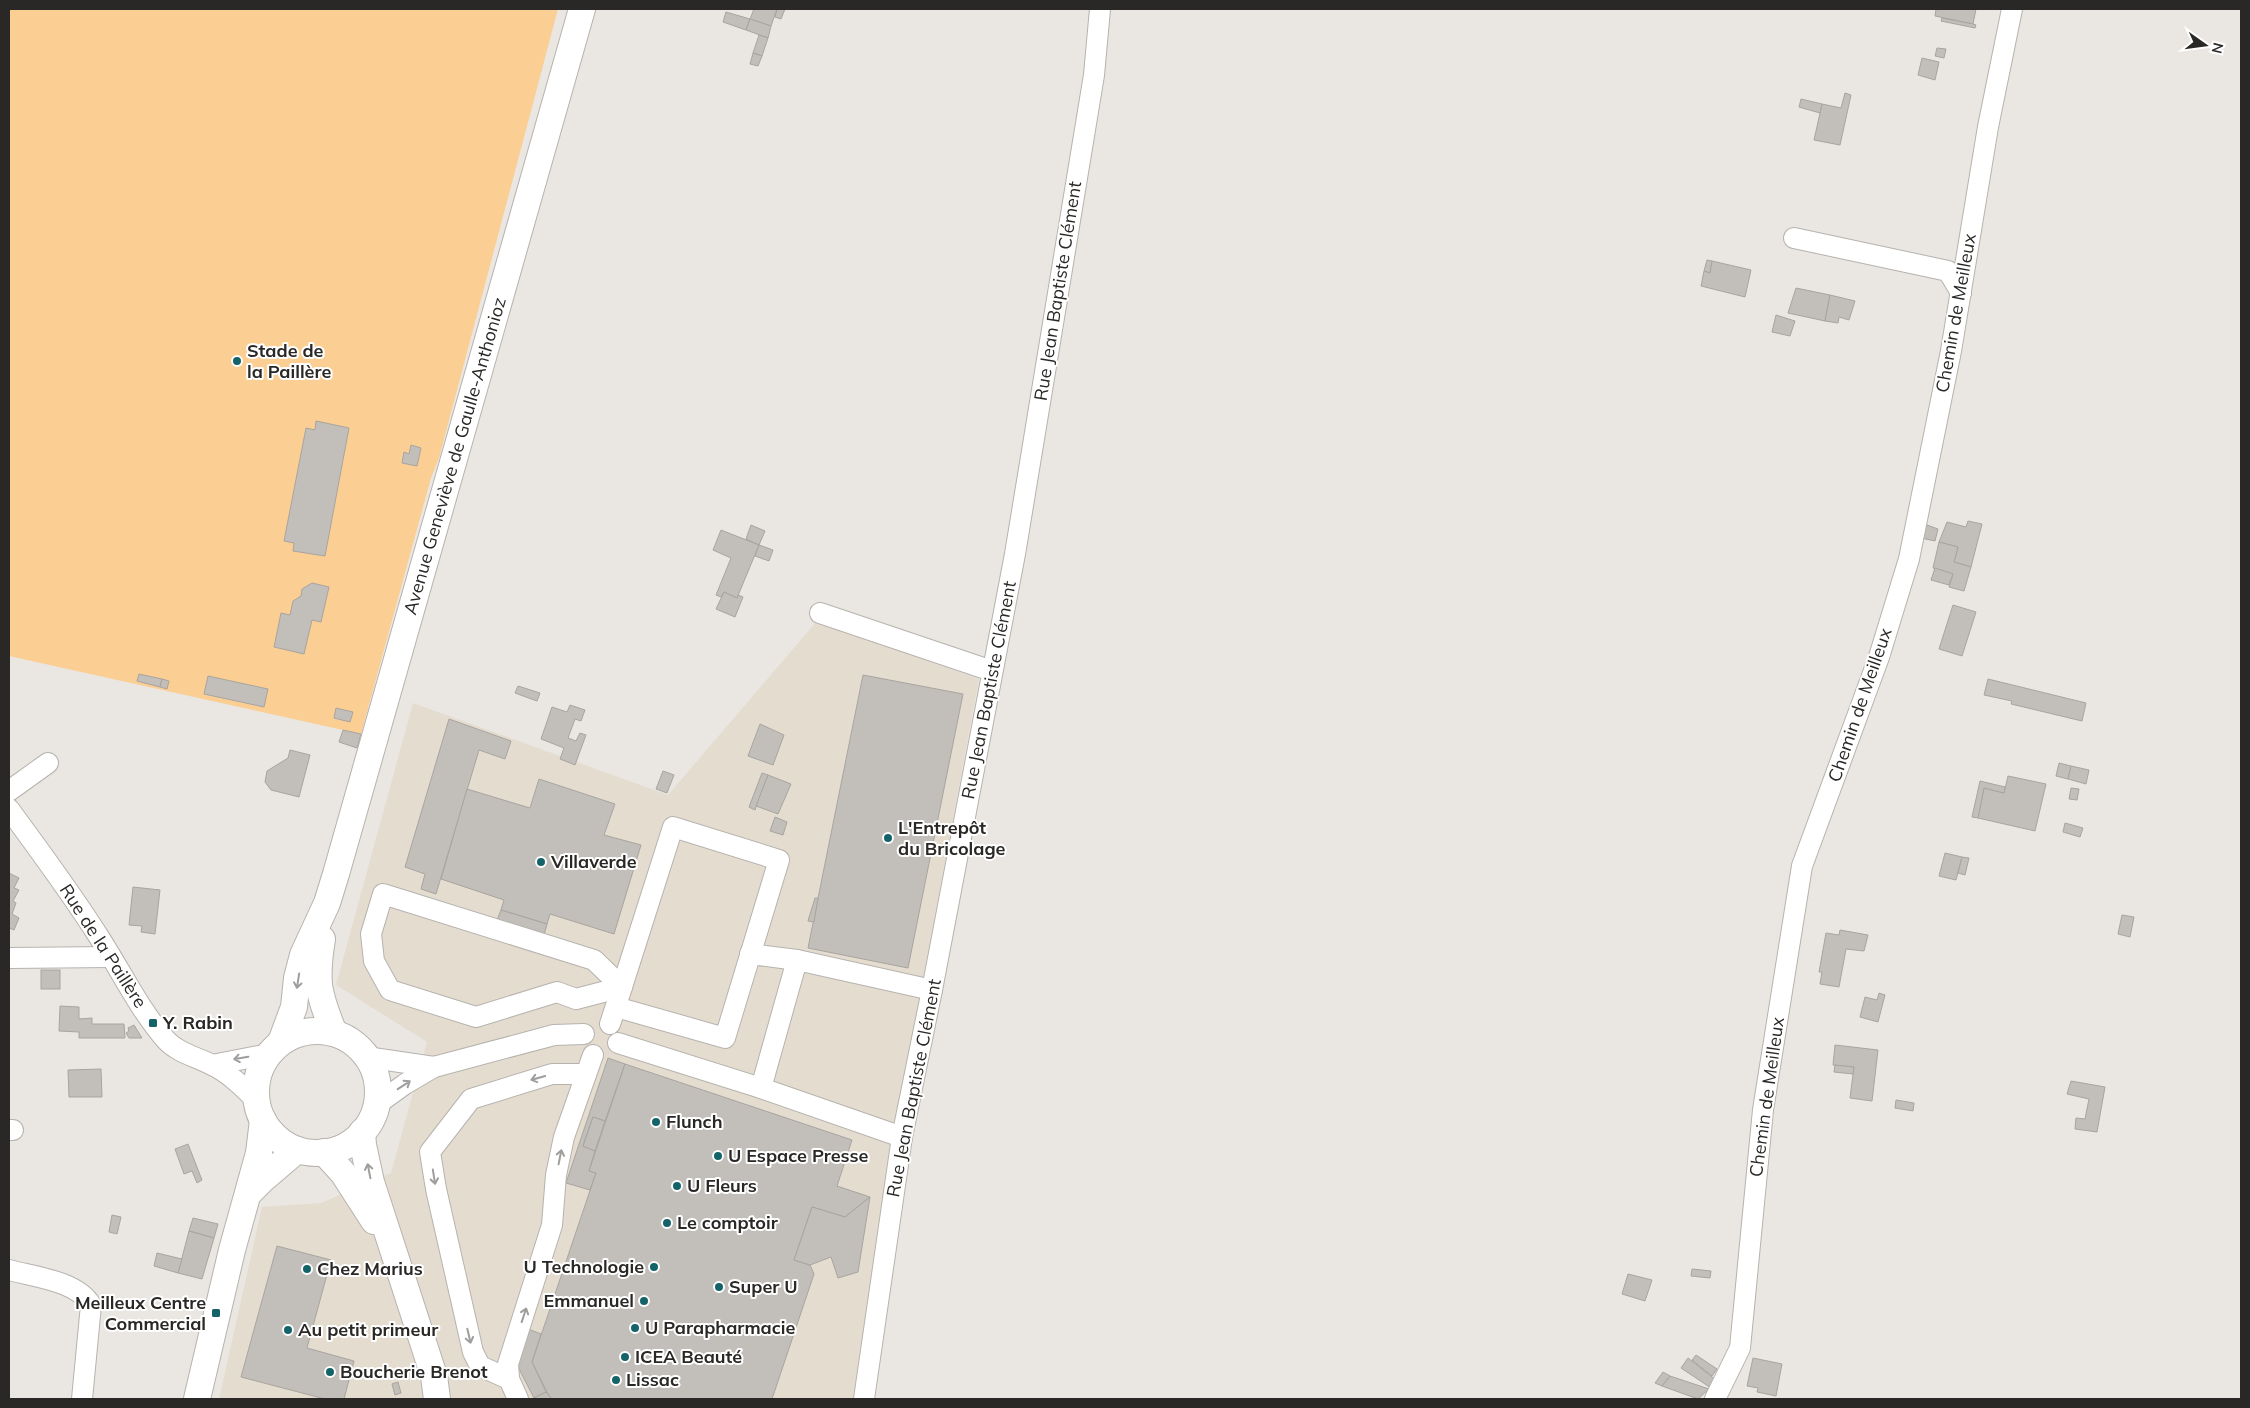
<svg xmlns="http://www.w3.org/2000/svg" width="2250" height="1408" viewBox="0 0 2250 1408" font-family="Mulish,sans-serif">
  <style>
    .built { fill: #e5dcd0 }
    .green { fill: #fbce94 }
    .building { fill: #c2beb9; stroke: #a8a49f }
    .lines { fill: none; stroke-linecap: round; stroke-linejoin: round }
    .minor-casing { stroke: #b6b3ae; stroke-width: 22 }
    .major-casing { stroke: #b6b3ae; stroke-width: 28 }
    .minor { stroke: #fff; stroke-width: 20 }
    .major { stroke: #fff; stroke-width: 26 }
    .oneway { stroke: #9f9e9d }
    .poi-dot { fill: #146369; stroke: #fff; stroke-width: 2 }
    .labels { text-anchor: middle; stroke-width: 4; stroke-linejoin: round; paint-order: stroke }
    .street-label { font-size: 18px; fill: #292826; stroke: #fff }
    .poi-label { font-size: 18px; font-weight: bold; fill: #292826; stroke: #fff; text-anchor: start }
  </style>
  <rect width="100%" height="100%" fill="#eae6e1"/>
  <polygon class="built" points="817,621 979,679 887,1173 853,1399 219,1399 262,1207 321,1203 391,1173 427,1042 336,985 413,703 668,795"/>
  <polygon class="green" points="9,9 558,9 439,458 431,478 361,734 9,656"/>
  <g class="building">
    <polygon points="754,9 777,9 771,26 750,19"/>
    <polygon points="777,9 785,9 781,19 775,17"/>
    <polygon points="1936,9 1976,9 1973,24 1935,16"/>
    <polygon points="726,12 750,19 746,30 723,22"/>
    <polygon points="1942,18 1973,24 1976,25 1975,28 1941,21"/>
    <polygon points="750,19 771,26 768,38 746,30"/>
    <polygon points="759,35 768,38 762,56 753,53"/>
    <polygon points="1937,48 1946,49 1944,58 1935,56"/>
    <polygon points="753,53 762,56 758,66 750,64"/>
    <polygon points="1922,58 1939,62 1935,80 1918,75"/>
    <polygon points="1845,93 1851,95 1840,145 1814,140 1822,104 1841,108"/>
    <polygon points="1801,99 1822,104 1820,113 1799,107"/>
    <polygon points="1707,260 1712,261 1710,273 1704,271"/>
    <polygon points="1712,261 1751,270 1745,297 1701,286 1704,271 1710,273"/>
    <polygon points="1796,288 1830,295 1825,321 1788,313"/>
    <polygon points="1830,295 1855,301 1849,320 1839,317 1838,323 1825,321"/>
    <polygon points="1776,315 1795,321 1790,336 1772,332"/>
    <polygon points="316,421 349,428 325,556 293,551 294,543 284,541 306,428 315,430"/>
    <polygon points="411,445 421,448 417,466 402,463 404,452 409,454"/>
    <polygon points="1968,521 1982,524 1971,567 1954,562 1958,547 1939,542 1947,522 1966,527"/>
    <polygon points="751,525 765,531 759,545 746,539"/>
    <polygon points="1927,525 1938,529 1935,541 1921,538"/>
    <polygon points="721,530 759,545 737,598 724,592 721,597 716,595 731,558 713,550"/>
    <polygon points="1939,542 1958,547 1954,562 1971,567 1964,591 1949,587 1953,574 1933,568"/>
    <polygon points="759,545 773,550 769,561 755,556"/>
    <polygon points="1935,568 1953,574 1949,585 1931,580"/>
    <polygon points="312,583 329,587 321,622 312,620 304,654 274,647 281,613 290,615 293,601 301,596 302,589"/>
    <polygon points="724,592 737,598 738,595 743,597 735,617 716,609"/>
    <polygon points="1953,605 1976,612 1962,656 1939,649"/>
    <polygon points="139,674 162,679 160,687 137,681"/>
    <polygon points="863,675 963,694 908,968 808,948"/>
    <polygon points="208,676 268,689 264,707 204,694"/>
    <polygon points="162,679 169,681 167,689 160,687"/>
    <polygon points="1988,679 2086,703 2082,721 2011,704 2012,701 1984,695"/>
    <polygon points="518,686 540,693 537,701 515,693"/>
    <polygon points="570,705 585,710 581,721 575,719 568,738 576,741 580,733 586,735 575,765 560,759 564,748 541,739 552,707 567,712"/>
    <polygon points="336,708 353,712 350,722 334,718"/>
    <polygon points="449,719 511,741 505,759 479,750 436,894 421,889 425,874 405,867"/>
    <polygon points="760,724 784,735 773,765 748,756"/>
    <polygon points="343,730 361,734 357,748 339,742"/>
    <polygon points="290,750 310,755 299,797 271,790 265,782 267,771 288,758"/>
    <polygon points="2059,763 2071,766 2068,779 2056,776"/>
    <polygon points="2071,766 2089,770 2086,784 2068,779"/>
    <polygon points="663,771 674,775 667,793 656,789"/>
    <polygon points="762,773 768,775 755,810 749,807"/>
    <polygon points="768,775 791,784 778,814 756,806"/>
    <polygon points="2008,776 2046,784 2035,831 1978,818 1984,788 2004,793"/>
    <polygon points="539,779 615,804 604,835 641,845 614,934 550,914 547,924 501,910 504,900 441,879 467,789 530,808"/>
    <polygon points="1980,781 2005,787 2004,793 1984,788 1978,818 1972,817"/>
    <polygon points="2071,788 2079,789 2077,800 2069,799"/>
    <polygon points="775,817 787,822 783,835 770,831"/>
    <polygon points="2065,823 2083,828 2080,837 2063,832"/>
    <polygon points="1945,853 1962,857 1956,880 1939,876"/>
    <polygon points="1962,857 1969,858 1965,875 1958,873"/>
    <polygon points="9,873 19,878 14,888 19,890 13,901 16,903 12,914 19,918 14,930 9,928"/>
    <polygon points="133,887 160,890 155,934 141,932 142,926 129,925"/>
    <polygon points="815,898 818,898 814,922 808,921"/>
    <polygon points="501,910 547,924 544,935 497,920"/>
    <polygon points="2122,915 2134,917 2130,937 2118,934"/>
    <polygon points="1840,930 1868,935 1864,951 1846,949 1839,987 1820,984 1822,972 1819,972 1826,933 1839,935"/>
    <rect x="41" y="970" width="19" height="19"/>
    <polygon points="1879,993 1885,995 1878,1022 1860,1017 1865,997 1877,1000"/>
    <polygon points="60,1006 79,1007 79,1019 92,1018 92,1024 124,1024 125,1038 79,1038 79,1032 59,1031"/>
    <polygon points="134,1025 142,1038 129,1038 126,1033 129,1031 128,1028"/>
    <polygon points="1835,1045 1878,1050 1872,1101 1850,1098 1854,1067 1833,1065"/>
    <polygon points="608,1058 625,1064 605,1121 593,1117 583,1146 595,1151 589,1171 596,1173 590,1190 566,1183"/>
    <polygon points="625,1064 852,1140 837,1186 870,1197 845,1217 812,1207 794,1260 810,1265 814,1274 772,1399 552,1399 550,1398 532,1362 596,1173 589,1171"/>
    <polygon points="1835,1065 1854,1067 1853,1074 1834,1072"/>
    <polygon points="101,1069 102,1097 69,1097 68,1070"/>
    <polygon points="2071,1081 2105,1087 2097,1132 2075,1129 2076,1118 2085,1119 2089,1099 2067,1094"/>
    <polygon points="1896,1100 1914,1103 1913,1111 1895,1108"/>
    <polygon points="593,1117 605,1121 595,1151 583,1146"/>
    <polygon points="188,1144 202,1180 197,1183 192,1171 184,1174 175,1149"/>
    <polygon points="870,1197 858,1272 838,1278 831,1257 810,1265 794,1260 812,1207 845,1217"/>
    <polygon points="112,1215 121,1217 117,1234 109,1232"/>
    <polygon points="193,1218 218,1224 214,1238 189,1231"/>
    <polygon points="189,1231 214,1238 202,1279 178,1273"/>
    <polygon points="277,1246 331,1260 307,1348 354,1361 344,1399 325,1399 241,1377"/>
    <polygon points="157,1253 182,1259 178,1273 154,1266"/>
    <polygon points="1692,1269 1711,1271 1710,1278 1691,1276"/>
    <polygon points="1628,1274 1652,1280 1645,1301 1622,1294"/>
    <polygon points="528,1329 541,1334 532,1362 546,1392 534,1398 516,1363"/>
    <polygon points="1696,1355 1717,1369 1712,1376 1692,1360"/>
    <polygon points="1688,1358 1716,1380 1711,1388 1681,1368"/>
    <polygon points="1753,1358 1782,1364 1776,1396 1757,1392 1758,1388 1747,1386"/>
    <polygon points="1663,1372 1670,1376 1662,1386 1655,1383"/>
    <polygon points="1670,1376 1709,1389 1698,1399 1662,1386"/>
    <polygon points="398,1382 401,1393 395,1395 392,1384"/>
    <polygon points="546,1392 552,1399 534,1399 534,1398"/>
  </g>
  <g class="lines">
    <g class="minor-casing">
      <g id="minor">
        <polyline points="1794,238 1948,271 1961,293"/>
        <polyline points="820,613 992,671"/>
        <polyline points="9,791 48,763"/>
        <path d="M9 809C40 851 71 893 99 937 121 971 139 1009 166 1040 178 1053 197 1057 212 1065 229 1073 243 1087 257 1101"/>
        <polygon points="383,894 594,960 622,987 576,999 557,992 476,1017 390,990 374,961 371,934"/>
        <polyline points="750,954 797,960"/>
        <polyline points="9,958 111,957"/>
        <polyline points="610,1024 622,987 673,827 779,860 725,1038 616,1007"/>
        <polyline points="618,1043 761,1088 902,1137"/>
        <polyline points="366,1057 434,1067"/>
        <polyline points="212,1065 269,1054"/>
        <polyline points="761,1088 797,960 932,990"/>
        <polyline points="376,1105 405,1084 434,1067 554,1035 584,1034"/>
        <polyline points="9,1130 13,1130"/>
        <path d="M9 1270C35 1277 77 1281 91 1305L82 1399"/>
        <polyline points="509,1379 480,1366 473,1352 436,1189 430,1152 471,1099 552,1074 586,1074"/>
        <polyline points="518,1399 509,1379 508,1364 552,1225 556,1175 564,1137 593,1055"/>
        <polyline points="864,1399 902,1137 932,990 1015,554 1094,75 1100,9"/>
        <polyline points="1715,1399 1740,1348 1763,1110 1802,866 1879,657 1909,559 1951,351 1988,127 2012,9"/>
      </g>
    </g>
    <g class="major-casing">
      <g id="major">
        <path d="M322 939C315 982 318 993 334 1033"/>
        <circle cx="317" cy="1092" r="61"/>
        <polyline points="281,1042 294,1007 297,978 303,955 327,903 336,874 582,9"/>
        <polyline points="362,1132 363,1145 371,1182 434,1376 437,1399"/>
        <polyline points="324,1152 343,1173 374,1221"/>
        <polyline points="248,1194 263,1179 297,1150"/>
        <polyline points="197,1399 232,1250 259,1153 263,1120"/>
      </g>
    </g>
    <use href="#minor" class="minor"/>
    <use href="#major" class="major"/>
  </g>
  <defs><path id="oneway-shaft" d="M-6 0H5M1.5-3L5.5 0L1.5 3" fill="none" stroke-width="1.6" stroke-linecap="round" stroke-linejoin="round" transform="scale(1.25)"/></defs>
  <g class="oneway">
    <use href="#oneway-shaft" transform="translate(298 981) rotate(99)"/>
    <use href="#oneway-shaft" transform="translate(241 1058) rotate(170)"/>
    <use href="#oneway-shaft" transform="translate(538 1078) rotate(164)"/>
    <use href="#oneway-shaft" transform="translate(404 1085) rotate(-33)"/>
    <use href="#oneway-shaft" transform="translate(560 1157) rotate(-79)"/>
    <use href="#oneway-shaft" transform="translate(369 1171) rotate(-101)"/>
    <use href="#oneway-shaft" transform="translate(434 1177) rotate(81)"/>
    <use href="#oneway-shaft" transform="translate(524 1315) rotate(-72)"/>
    <use href="#oneway-shaft" transform="translate(469 1336) rotate(77)"/>
  </g>
  <g class="poi-dot">
    <circle cx="237" cy="361" r="5"/>
    <circle cx="888" cy="838" r="5"/>
    <circle cx="541" cy="862" r="5"/>
    <rect x="148" y="1018" width="10" height="10" rx="2.5"/>
    <circle cx="656" cy="1122" r="5"/>
    <circle cx="718" cy="1156" r="5"/>
    <circle cx="677" cy="1186" r="5"/>
    <circle cx="667" cy="1223" r="5"/>
    <circle cx="654" cy="1267" r="5"/>
    <circle cx="307" cy="1269" r="5"/>
    <circle cx="719" cy="1287" r="5"/>
    <circle cx="644" cy="1301" r="5"/>
    <rect x="211" y="1308" width="10" height="10" rx="2.5"/>
    <circle cx="635" cy="1328" r="5"/>
    <circle cx="288" cy="1330" r="5"/>
    <circle cx="625" cy="1357" r="5"/>
    <circle cx="330" cy="1372" r="5"/>
    <circle cx="616" cy="1380" r="5"/>
  </g>
  <g class="labels">
    <g class="street-label">
      <text transform="translate(1058 291) rotate(-81)" y="6">Rue Jean Baptiste Clément</text>
      <text transform="translate(1956 313) rotate(-80)" y="6">Chemin de Meilleux</text>
      <text transform="translate(455 456) rotate(-74)" y="6">Avenue Geneviève de Gaulle-Anthonioz</text>
      <text transform="translate(989 690) rotate(-79)" y="6">Rue Jean Baptiste Clément</text>
      <text transform="translate(1860 705) rotate(-71)" y="6">Chemin de Meilleux</text>
      <text transform="translate(103 946) rotate(57)" y="6">Rue de la Paillère</text>
      <text transform="translate(914 1088) rotate(-79)" y="6">Rue Jean Baptiste Clément</text>
      <text transform="translate(1767 1097) rotate(-82)" y="6">Chemin de Meilleux</text>
    </g>
    <g class="poi-label">
      <text x="247" y="357">Stade de<tspan x="247" dy="21">la Paillère</tspan></text>
      <text x="898" y="834">L'Entrepôt<tspan x="898" dy="21">du Bricolage</tspan></text>
      <text x="551" y="868">Villaverde</text>
      <text x="163" y="1029">Y. Rabin</text>
      <text x="666" y="1128">Flunch</text>
      <text x="728" y="1162">U Espace Presse</text>
      <text x="687" y="1192">U Fleurs</text>
      <text x="677" y="1229">Le comptoir</text>
      <text x="644" y="1273" text-anchor="end">U Technologie</text>
      <text x="317" y="1275">Chez Marius</text>
      <text x="729" y="1293">Super U</text>
      <text x="634" y="1307" text-anchor="end">Emmanuel</text>
      <text x="206" y="1309" text-anchor="end">Meilleux Centre<tspan x="206" dy="21">Commercial</tspan></text>
      <text x="645" y="1334">U Parapharmacie</text>
      <text x="298" y="1336">Au petit primeur</text>
      <text x="635" y="1363">ICEA Beauté</text>
      <text x="340" y="1378">Boucherie Brenot</text>
      <text x="626" y="1386">Lissac</text>
    </g>
  </g>
  <rect width="2250" height="1408" fill="none" stroke="#292826" stroke-width="20"/>
  <g transform="translate(2205 45) rotate(104)" stroke="#ffffff" stroke-width="4" paint-order="stroke">
  <path d="M0-4L9 19L0 12L-9 19Z" fill="#292826"/>
  <text y="-8" font-size="14" font-weight="bold" text-anchor="middle" fill="#292826">N</text>
  </g>
</svg>
